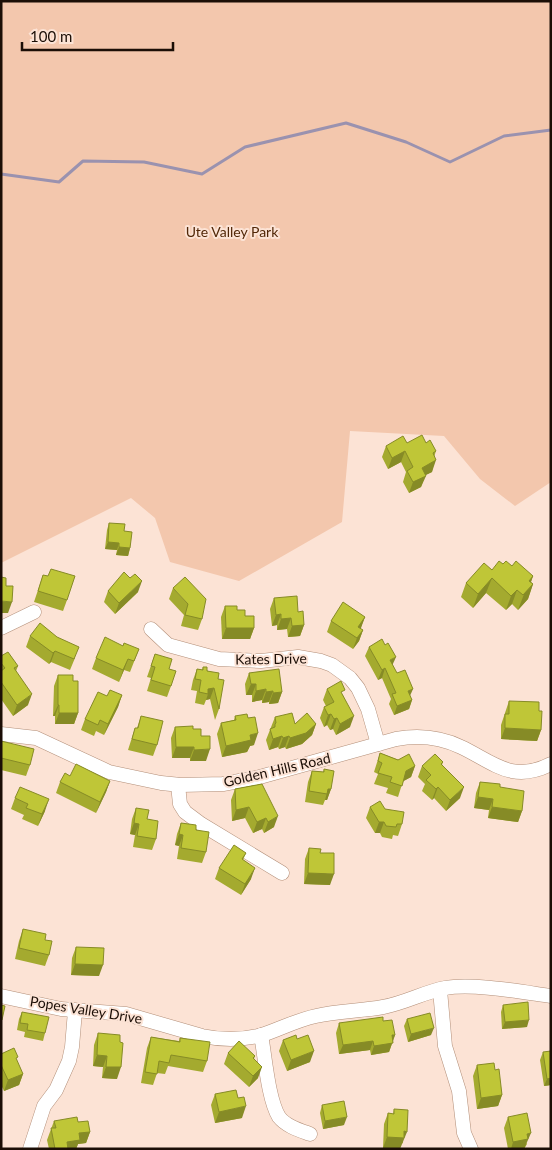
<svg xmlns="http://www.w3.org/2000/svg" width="552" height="1150" viewBox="0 0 552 1150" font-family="Lato,sans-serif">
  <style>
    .green { fill: #f3c7ad }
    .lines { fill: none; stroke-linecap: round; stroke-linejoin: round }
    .stream { stroke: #9a92af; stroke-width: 3 }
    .minor-casing { stroke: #b38f79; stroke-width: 15 }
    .minor { stroke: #fff; stroke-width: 14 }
    .wall { fill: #a4aa2f }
    .shaded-wall { fill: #868b26 }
    .building { fill: #bfc637; stroke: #868b26 }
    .labels { text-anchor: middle; stroke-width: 4; stroke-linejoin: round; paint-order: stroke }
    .park-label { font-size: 14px; fill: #512707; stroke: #fce3d5 }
    .street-label { font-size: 14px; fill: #1b0e06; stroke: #fce3d5 }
  </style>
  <rect width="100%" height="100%" fill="#fce3d5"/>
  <polygon class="green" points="1,1 551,1 551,482 515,506 480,479 444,436 350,431 342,522 239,581 170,562 155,518 131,498 1,563"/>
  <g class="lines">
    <polyline class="stream" points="1,174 59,182 83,161 144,162 202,174 245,147 346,123 406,142 450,162 504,136 551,130"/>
    <g class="minor-casing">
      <g id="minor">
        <polyline points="1,628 34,612"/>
        <polyline points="151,629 168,645 219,659 261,661 298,657 321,661 332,665 350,678 358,688 368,709 378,744"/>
        <path d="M1 734 36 738 109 772 161 783 181 785 223 784 256 778 396 739C418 735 440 737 461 747 493 762 512 784 551 764"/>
        <polyline points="178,785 180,804 185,812 201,824 282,873"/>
        <polyline points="440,990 445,1046 459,1091 464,1133 471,1149"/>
        <path d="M1 996 61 1009 126 1014 202 1036C221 1040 243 1040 262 1035 280 1029 297 1020 316 1016 338 1011 361 1011 383 1007 405 1003 424 992 445 988 473 983 522 992 551 996"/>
        <path d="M261 1035C265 1056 268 1099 279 1117 286 1126 299 1130 310 1134"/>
        <polyline points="30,1149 44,1106 56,1090 69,1061 72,1047 75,1011"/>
      </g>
    </g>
    <use href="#minor" class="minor"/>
  </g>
  <g class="wall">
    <polygon points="407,443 426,443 436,451 434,457 432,472 425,475 421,487 409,493 403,482 406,472 401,462 388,469 382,457 386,446"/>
    <polygon points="109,523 124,531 130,548 128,556 116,555 117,550 105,549 107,530"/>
    <polygon points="503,564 512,566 533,576 531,582 533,584 528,599 518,610 512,604 506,610 486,593 473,608 461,597 466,583"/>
    <polygon points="43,575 67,600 63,611 34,602"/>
    <polygon points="173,588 202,619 198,630 181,626 184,615 169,599"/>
    <polygon points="108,591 138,592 115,614 104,602"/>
    <polygon points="274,598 298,612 304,625 300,636 288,637 287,629 277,630 277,625 272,626 270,609"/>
    <polygon points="225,606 237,610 245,616 254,628 250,639 222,639 221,617"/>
    <polygon points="365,617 360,629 363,630 359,641 353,649 327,632 331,621"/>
    <polygon points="30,636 75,658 70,670 51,662 49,664 26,647"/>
    <polygon points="385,645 392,665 412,700 409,709 394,715 389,704 391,699 382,678 378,680 365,656 369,647"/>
    <polygon points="123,646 139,649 130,672 124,670 119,682 92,669 96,658"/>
    <polygon points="155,654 169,669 171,686 167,697 147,691 151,678 147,677"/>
    <polygon points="1,656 18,666 16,671 28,705 13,716 1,699"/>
    <polygon points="203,667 218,679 219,709 215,720 210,699 206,700 204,705 195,703 197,691 191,690 193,680 197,669 202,670"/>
    <polygon points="249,673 282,692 278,703 269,704 269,702 262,703 262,700 252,702 252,695 246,695 245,684"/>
    <polygon points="58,675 73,681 78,713 74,724 55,724 55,716 53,716 54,686"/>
    <polygon points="327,689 343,695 350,727 336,735 333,729 330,730 327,725 324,727 320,718 324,707 326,706 323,700"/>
    <polygon points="122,695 118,707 104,735 96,731 94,736 81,730 85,719 107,696"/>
    <polygon points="509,701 539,711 541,730 537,741 501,739 501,725"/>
    <polygon points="141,716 157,745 153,756 128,750 135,728 137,728"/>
    <polygon points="235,716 254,745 250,746 247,752 222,757 217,734 221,723 234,720"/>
    <polygon points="275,717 295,724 316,724 312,735 302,744 286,749 285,747 279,749 278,747 269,750 266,740"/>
    <polygon points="175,727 193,729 201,736 206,761 190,761 190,758 172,758 171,738"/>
    <polygon points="1,741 30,765 26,776 1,770"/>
    <polygon points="380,753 415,766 411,777 403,781 398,797 386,793 388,788 374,784 378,774 374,772"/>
    <polygon points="443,762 442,765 460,798 446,811 434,798 432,800 422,791 425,784 418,777 422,766"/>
    <polygon points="324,769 331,789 327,800 325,800 323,805 305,802 308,782 312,771 323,772"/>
    <polygon points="70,776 110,781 106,792 96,813 56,793 60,782"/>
    <polygon points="480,782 500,787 522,811 518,822 488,818 489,810 474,808 476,793"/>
    <polygon points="262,784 274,827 264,833 262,829 253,833 245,818 232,821 231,800 235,789"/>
    <polygon points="15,798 45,811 38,826 22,819 24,815 11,809"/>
    <polygon points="370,807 385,809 402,824 398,836 393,835 392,839 382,837 380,833 375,833 366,818"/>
    <polygon points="136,808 147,819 156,839 152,850 133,847 135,835 130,834 132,819"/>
    <polygon points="181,823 196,830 206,852 202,863 177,859 179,846 175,845 177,834"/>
    <polygon points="309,848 320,853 330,885 304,884 305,859"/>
    <polygon points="246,853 243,860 251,879 241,895 215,879 219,868"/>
    <polygon points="23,929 45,940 49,955 45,966 15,959 19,941"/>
    <polygon points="76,947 99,976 71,975 72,958"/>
    <polygon points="503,1005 527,1027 502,1029 501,1012"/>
    <polygon points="22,1012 45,1033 43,1041 24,1037 25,1032 17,1030 19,1019"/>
    <polygon points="407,1019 431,1035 408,1042 404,1026"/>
    <polygon points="383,1021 395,1035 389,1052 371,1055 370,1050 339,1054 336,1033 339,1023"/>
    <polygon points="98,1033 117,1079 102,1078 103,1067 93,1066 94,1045"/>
    <polygon points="151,1037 179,1041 180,1038 207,1061 203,1072 168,1066 165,1074 157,1073 153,1085 141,1083 147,1048"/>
    <polygon points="297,1039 310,1062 287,1071 279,1051 283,1040"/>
    <polygon points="543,1052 551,1085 544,1086 540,1060"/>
    <polygon points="228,1053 255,1056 254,1059 258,1078 249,1087 224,1064"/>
    <polygon points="1,1054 23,1074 19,1085 4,1091 1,1085"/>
    <polygon points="477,1065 495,1070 502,1095 498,1106 477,1109 473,1076"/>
    <polygon points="215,1094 242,1118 215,1123 211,1105"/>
    <polygon points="322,1105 344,1125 323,1129 320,1113"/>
    <polygon points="394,1109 403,1143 383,1148 384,1124 388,1113 393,1114"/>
    <polygon points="508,1117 527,1144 524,1149 508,1149 504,1128"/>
    <polygon points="54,1121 78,1122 90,1132 86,1143 78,1144 76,1149 49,1149 47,1140"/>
  </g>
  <g class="shaded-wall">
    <polygon points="405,451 401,462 388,469 392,458"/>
    <polygon points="436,460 432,472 418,479 422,468"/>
    <polygon points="426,476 421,487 409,493 413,482"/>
    <polygon points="108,542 119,543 117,550 105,549"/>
    <polygon points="119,547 130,548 128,556 116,555"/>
    <polygon points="533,576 528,590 533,584 528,599 518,610 529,581"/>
    <polygon points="492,578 486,593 473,608 478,594"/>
    <polygon points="142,581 138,592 115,614 119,603"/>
    <polygon points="517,590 512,604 506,610 511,596"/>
    <polygon points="1,601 12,602 8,613 1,613"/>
    <polygon points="281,614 277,625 272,626 276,615"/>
    <polygon points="365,617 361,628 354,638 358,627"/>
    <polygon points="291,618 287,629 277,630 281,619"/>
    <polygon points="304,625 300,636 288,637 292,626"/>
    <polygon points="226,628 254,628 250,639 222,639"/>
    <polygon points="363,630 359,641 353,649 357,638"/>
    <polygon points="55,651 51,662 49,664 53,653"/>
    <polygon points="396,657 392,666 390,660"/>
    <polygon points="128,659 124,670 119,682 123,670"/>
    <polygon points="385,668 382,678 378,680 382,670"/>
    <polygon points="251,684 256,684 252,695 246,695"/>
    <polygon points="214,688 210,699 206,700 208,694 208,689"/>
    <polygon points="266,689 262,700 252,702 256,691"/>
    <polygon points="413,689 409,698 408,691"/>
    <polygon points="273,691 269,702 262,703 266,692"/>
    <polygon points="282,692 278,703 269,704 273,693"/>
    <polygon points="32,694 28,705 13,716 17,705"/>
    <polygon points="122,695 118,707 104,735 108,724"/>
    <polygon points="412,700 409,709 394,715 397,706"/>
    <polygon points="58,705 59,705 55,716 53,716"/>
    <polygon points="59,713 78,713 74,724 55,724"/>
    <polygon points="331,714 327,725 324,727 328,715"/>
    <polygon points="354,716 350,727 336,735 340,724"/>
    <polygon points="337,718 333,729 330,730 334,719"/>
    <polygon points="316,724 312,735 302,744 286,749 290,738"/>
    <polygon points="505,728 541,730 537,741 501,739"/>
    <polygon points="258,733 254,745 250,746 247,752 222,757 226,746 250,735"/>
    <polygon points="282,736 278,747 269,750 273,739"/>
    <polygon points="289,736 285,747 279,749 283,738"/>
    <polygon points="176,747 194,747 190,758 172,758"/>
    <polygon points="210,749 206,761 190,761 194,750"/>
    <polygon points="415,766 411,777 402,782 406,771"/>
    <polygon points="110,781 106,792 96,813 100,802"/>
    <polygon points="438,787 434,798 432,800 436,789"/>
    <polygon points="464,787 460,798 446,811 450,800"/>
    <polygon points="328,789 331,789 327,800 325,800"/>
    <polygon points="478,797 493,799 489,810 474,808"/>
    <polygon points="49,799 45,811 38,826 42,814"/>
    <polygon points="249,807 245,818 232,821 236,810"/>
    <polygon points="492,807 522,811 518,822 488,818"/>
    <polygon points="278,816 274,827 264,833 268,822"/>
    <polygon points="266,818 262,829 253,833 257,822"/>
    <polygon points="379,822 384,822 380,833 375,833"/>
    <polygon points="134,823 139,824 135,835 130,834"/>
    <polygon points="179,834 183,835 179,846 175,845"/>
    <polygon points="255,868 251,879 241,895 245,884"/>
    <polygon points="308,873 334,874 330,885 304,884"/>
    <polygon points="75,964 103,965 99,976 71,975"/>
    <polygon points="529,1020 527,1027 502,1029 505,1022"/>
    <polygon points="434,1028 431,1035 408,1042 411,1034"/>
    <polygon points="392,1035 395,1035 389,1052 371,1055 374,1046"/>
    <polygon points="373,1041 370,1050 339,1054 343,1045"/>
    <polygon points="314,1051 310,1062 287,1071 291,1060"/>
    <polygon points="97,1055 107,1056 103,1067 93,1066"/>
    <polygon points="106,1067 121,1067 117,1079 102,1078"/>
    <polygon points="262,1067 258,1078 249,1087 253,1076"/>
    <polygon points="23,1074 19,1085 4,1091 8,1080"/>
    <polygon points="551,1078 551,1085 544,1086 547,1079"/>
    <polygon points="502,1095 498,1106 477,1109 481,1098"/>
    <polygon points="246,1106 242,1118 215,1123 219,1112"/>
    <polygon points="347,1117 344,1125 323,1129 325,1121"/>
    <polygon points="404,1131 407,1132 400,1149 383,1148 387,1137"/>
    <polygon points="90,1132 86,1143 78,1144 76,1149 64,1149 67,1142 79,1133"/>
    <polygon points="531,1133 524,1149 511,1149 513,1142 527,1134"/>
  </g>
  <g class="building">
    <polygon points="422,435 426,443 430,440 436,451 433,453 436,460 422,468 426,476 413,482 407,471 413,467 405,451 392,458 386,446 403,436 407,443"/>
    <polygon points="109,523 125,524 124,531 132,532 130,548 119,547 119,543 108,542"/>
    <polygon points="499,561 503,564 506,561 512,566 516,561 533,576 529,581 533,584 523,595 517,590 511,596 492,578 478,594 466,583 484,563 492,570"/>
    <polygon points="51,569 75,576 67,600 38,591 43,575 48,576"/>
    <polygon points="124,572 130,578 135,574 142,581 119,603 108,591"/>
    <polygon points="1,577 6,578 6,586 13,586 12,602 1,601"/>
    <polygon points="185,577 206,599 202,619 185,615 188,604 173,588"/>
    <polygon points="297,596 298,612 303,611 304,625 292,626 291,618 281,619 281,614 276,615 274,598"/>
    <polygon points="343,602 365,617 358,627 363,630 357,638 331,621"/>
    <polygon points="225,606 237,606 237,610 245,610 245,616 254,616 254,628 226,628"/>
    <polygon points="40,623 57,637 79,647 74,659 55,651 53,653 30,636"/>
    <polygon points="105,637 123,646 124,643 139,649 134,661 128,659 123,670 96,658"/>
    <polygon points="382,639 385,645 388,643 396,657 390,660 397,673 405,670 413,689 408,691 412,700 397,706 392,694 396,693 385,668 382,670 369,647"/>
    <polygon points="8,652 18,666 14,668 32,694 17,705 1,682 1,671 5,668 1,663 1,656"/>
    <polygon points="155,654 172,659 169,669 176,671 171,686 151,680 155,667 151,666"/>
    <polygon points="203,667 207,667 207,671 219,673 218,679 224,680 219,709 214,688 208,689 208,694 199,692 201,680 195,679 197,669 203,670"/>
    <polygon points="279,669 282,692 273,693 273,691 266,692 266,689 256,691 256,684 251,684 249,673"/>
    <polygon points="58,675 73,675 73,681 78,681 78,713 59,713 59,705 58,705"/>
    <polygon points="341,681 345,690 341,692 354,716 340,724 337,718 334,719 331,714 328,715 324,707 334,702 327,689"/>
    <polygon points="110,690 122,695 108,724 100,720 98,725 85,719 98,692 107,696"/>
    <polygon points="509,701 539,702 539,711 542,711 541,730 505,728 505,714 509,714"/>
    <polygon points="292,713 295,724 307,713 316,724 306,733 290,738 289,736 283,738 282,736 273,739 270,729 275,727 275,724 276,723 275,717"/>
    <polygon points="247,714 248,718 255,717 258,733 250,735 251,740 226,746 221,723 236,720 235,716"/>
    <polygon points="141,716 163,721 157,745 132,739 135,728 138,728"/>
    <polygon points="193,726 193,729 201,729 201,736 210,736 210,749 194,750 194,747 176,747 175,727"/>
    <polygon points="1,741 34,749 30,765 1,758"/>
    <polygon points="380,753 398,760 409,754 415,766 406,771 402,786 390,782 392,777 378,773 382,763 378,761"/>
    <polygon points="435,754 443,762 441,764 464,787 450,800 438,787 436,789 426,780 431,775 422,766"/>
    <polygon points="76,764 110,781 100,802 60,782 65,773 70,776"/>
    <polygon points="324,769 334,771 331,789 328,789 327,794 309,791 312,771 324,772"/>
    <polygon points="480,782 500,784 500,787 524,791 522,811 492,807 493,799 478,797"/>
    <polygon points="262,784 278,816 268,822 266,818 257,822 249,807 236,810 235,789"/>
    <polygon points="20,787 49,799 42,814 26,808 28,804 15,798"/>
    <polygon points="380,801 385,809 404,812 402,824 397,824 396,827 386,826 384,822 379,822 370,807"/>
    <polygon points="136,808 149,810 147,819 158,821 156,839 137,836 139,824 134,823"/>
    <polygon points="181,823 196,825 196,830 209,832 206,852 181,848 183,835 179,834"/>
    <polygon points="234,845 246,853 242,859 255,868 245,884 219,868"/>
    <polygon points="309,848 321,849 320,853 334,853 334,874 308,873"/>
    <polygon points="23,929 46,934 45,940 52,941 49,955 19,948"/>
    <polygon points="76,947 104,948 103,965 75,964"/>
    <polygon points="528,1002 529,1020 505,1022 503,1005"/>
    <polygon points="1,1005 5,1006 2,1020 1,1019"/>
    <polygon points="22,1012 49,1017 45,1033 27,1030 28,1024 20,1023"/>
    <polygon points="430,1013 434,1028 411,1034 407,1019"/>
    <polygon points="383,1017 383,1021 392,1020 395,1035 392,1035 393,1043 374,1046 373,1041 343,1045 339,1023"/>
    <polygon points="98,1033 120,1035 120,1042 123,1043 121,1067 106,1067 107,1056 97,1055"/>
    <polygon points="296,1035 297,1039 308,1035 314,1051 291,1060 283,1040"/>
    <polygon points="151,1037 180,1042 180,1038 210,1042 207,1061 171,1055 169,1063 159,1061 157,1074 145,1072"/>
    <polygon points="239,1041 255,1056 253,1058 262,1067 253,1076 228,1053"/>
    <polygon points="14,1048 18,1057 16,1058 23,1074 8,1080 1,1065 1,1054"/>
    <polygon points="551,1051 551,1078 547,1079 543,1052"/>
    <polygon points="494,1063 495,1070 499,1069 502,1095 481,1098 477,1065"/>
    <polygon points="236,1090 238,1098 244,1097 246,1106 219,1112 215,1094"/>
    <polygon points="344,1101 347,1117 325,1121 322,1105"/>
    <polygon points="394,1109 408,1110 407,1132 404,1131 404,1138 387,1137 388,1113 394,1114"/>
    <polygon points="527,1113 531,1133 527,1134 528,1139 513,1142 508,1117"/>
    <polygon points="77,1117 78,1122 88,1121 90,1132 79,1133 80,1140 67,1142 68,1149 55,1149 51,1128 56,1128 54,1121"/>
  </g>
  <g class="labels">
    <g class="park-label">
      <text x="232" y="237">Ute Valley Park</text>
    </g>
    <g class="street-label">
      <text transform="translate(271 659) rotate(-1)" y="5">Kates Drive</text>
      <text transform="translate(277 770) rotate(-13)" y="5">Golden Hills Road</text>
      <text transform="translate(86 1010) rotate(9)" y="5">Popes Valley Drive</text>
    </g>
  </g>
  <rect width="552" height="1150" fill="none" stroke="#1b0e06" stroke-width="5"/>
  <path d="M22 42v8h151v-8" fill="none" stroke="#1b0e06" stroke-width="2.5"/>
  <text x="30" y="42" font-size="15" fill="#1b0e06" stroke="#fce3d5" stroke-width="4" paint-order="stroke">100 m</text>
</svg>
